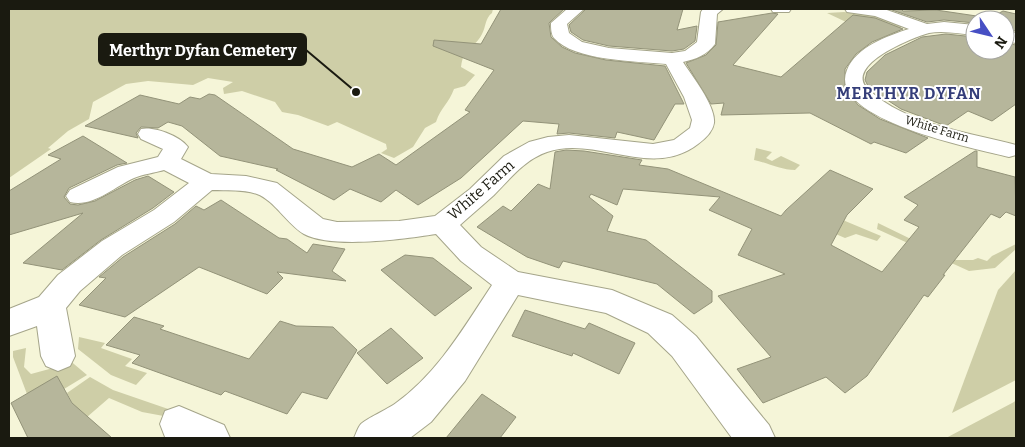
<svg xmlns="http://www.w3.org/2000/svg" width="1025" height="447" viewBox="0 0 1025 447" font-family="Bitter,serif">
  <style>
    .green { fill: #cecea7 }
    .building { fill: #b6b69b; stroke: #939379 }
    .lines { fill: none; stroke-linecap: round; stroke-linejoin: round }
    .street-casing { stroke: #a5a58a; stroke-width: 2 }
    .street { fill: #fff; fill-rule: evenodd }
    .labels { text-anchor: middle; stroke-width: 4; stroke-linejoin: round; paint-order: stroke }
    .far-street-label { font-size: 12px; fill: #1a1a10; stroke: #fff }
    .street-label { font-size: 15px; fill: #1a1a10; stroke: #fff }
    .far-district-label { font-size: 16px; font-weight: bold; letter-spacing: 1px; fill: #353e79; stroke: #fff }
    .leader { fill: none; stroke: #1a1a10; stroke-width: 2 }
    .callout-dot { fill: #1a1a10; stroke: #fff; stroke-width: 2 }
    .callout { fill: #1a1a10; stroke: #1a1a10; stroke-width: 2 }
    .callout-label { font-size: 16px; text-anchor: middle; font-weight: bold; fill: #fff }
  </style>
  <rect width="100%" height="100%" fill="#f5f5d8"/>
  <g class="green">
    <path d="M9 9H493L492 13C485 18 486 27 482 34 474 50 464 44 461 67L475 75 465 86 454 89C449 103 441 107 436 122L425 128 413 147 394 158 381 153 387 149 386 144 337 122 328 126 298 115 282 112 275 102 242 91 224 94 223 88 233 82 208 78 193 85 148 81 126 84 93 102 89 119 68 131 48 148 51 149 9 178Z"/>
    <polygon points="844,12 870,15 901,26 901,30 880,38 827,13"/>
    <path d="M756 148 772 152 766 158 772 161 781 156 800 165 795 170C781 170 768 163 754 160Z"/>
    <polygon points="826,213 881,236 877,241 856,234 845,238 831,232"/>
    <polygon points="878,223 954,260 973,260 978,258 987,261 992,256 1016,244 1016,249 995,268 969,271 877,229"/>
    <polygon points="1016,270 1016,380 952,413 998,290"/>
    <polygon points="79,337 105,343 101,348 132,359 125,366 147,373 136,385 111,375 78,349"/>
    <polygon points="26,348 24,367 31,374 53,368 68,359 87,375 64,389 27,394 13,357 13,351"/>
    <polygon points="90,377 113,390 174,411 169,417 142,412 109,398 87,417 74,406 67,393"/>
    <polygon points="1016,400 1016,438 946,438 1014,402"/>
  </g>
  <g class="building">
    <polygon points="501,9 564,9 549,23 551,37 562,47 575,53 606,60 665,66 684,104 675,104 654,140 617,132 615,138 569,133 557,134 559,124 523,121 461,178 418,205 396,190 381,202 350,189 334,200 276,170 278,169 220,156 182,126 168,122 158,128 141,127 136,133 138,138 85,126 140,95 179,104 190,97 200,99 209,94 215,95 293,149 352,167 379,154 396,165 470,112 465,110 494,70 433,46 434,40 481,44"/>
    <polygon points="586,9 683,9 677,30 697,26 695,41 684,49 672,51 609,46 583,40 571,32 569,25"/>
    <polygon points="889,9 901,9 903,11 936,10 990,18 1003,11 1016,14 1016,31 1005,29 1005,20 975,20 975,23 944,20 927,22"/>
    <polygon points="772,13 778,14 733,65 781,77 853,15 875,18 903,29 872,42 856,54 845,69 845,88 858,105 880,119 928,138 906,153 874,142 871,144 810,113 721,115 724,103 711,104 686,63 706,55 716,45 718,22"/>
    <polygon points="946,34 975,37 975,50 1005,50 1005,43 1016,45 1016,104 992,121 968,111 946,126 901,109 869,88 865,80 867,72 885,55 922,37"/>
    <polygon points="83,136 127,163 117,165 69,188 64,197 70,204 78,205 95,201 135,180 148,176 174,192 153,208 101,240 62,270 23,263 83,213 9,235 9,191 61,159 48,155"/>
    <polygon points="566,150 584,151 642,160 639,165 668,169 781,216 786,210 830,170 873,189 847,215 831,245 882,272 919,227 904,220 918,205 904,197 975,151 977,151 977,167 1015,177 1016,216 1006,212 1000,218 991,214 943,275 945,275 928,297 924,295 867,376 845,393 826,377 763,403 737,369 771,357 718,296 785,274 738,255 752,229 709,210 720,197 623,189 617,205 591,194 589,197 613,216 607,231 646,240 712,291 712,302 694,314 657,284 563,261 559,268 527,257 477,227 503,206 511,211 538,184 550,189 555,152"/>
    <polygon points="221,200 279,238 287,239 307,253 313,244 345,249 332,271 346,281 277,272 283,278 267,294 199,267 125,317 79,305 106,278 99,277 123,257 175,224 196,206 204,210"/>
    <polygon points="405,255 433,258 472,288 435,316 381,270"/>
    <polygon points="525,310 585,329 589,323 635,343 619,374 573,353 572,356 512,336"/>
    <polygon points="134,317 164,326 160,329 249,359 280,321 296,326 333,327 357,350 327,399 302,392 287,414 225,391 221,395 132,363 140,355 106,345"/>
    <polygon points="391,328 423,358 387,384 357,353"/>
    <polygon points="57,376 72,403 112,438 28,438 11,403"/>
    <polygon points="482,394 516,417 500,438 446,438"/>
  </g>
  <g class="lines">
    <g class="street-casing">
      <g id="street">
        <path d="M567 9H584L567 24 569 33 582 42 609 48 672 53 685 51 697 42 701 12 703 9H723L717 14 715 44C707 55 696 59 683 62 692 76 716 106 714 123 713 131 705 139 698 144 652 180 595 135 547 152 524 160 510 179 494 195 483 205 471 215 460 225L481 247 518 272 612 290 672 315 696 336 769 425 775 438H732L672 356 648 333 606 313 518 295 465 381 431 422 410 438H354C356 434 358 427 361 424 366 419 388 409 396 403 438 373 464 327 492 285L461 261 436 234C405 239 332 249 304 234 288 225 274 200 257 194 243 189 227 191 212 190L174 222 122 255 80 291 66 308 75 356 70 366 58 371 46 366 41 356 37 326 9 336V309L39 297 58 275 102 241 154 210 189 183 164 170C154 173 143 174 134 178 114 187 92 208 70 202L66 196 70 190 118 167 158 157 163 149 141 139 138 134 141 129C154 126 180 136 188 147L181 159 211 174 246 176 277 183 323 219 337 222 399 221 435 216 470 189 504 156 529 142 548 137 569 135 653 144 674 140 690 128 692 120 684 97 666 64C636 61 574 61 554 38 551 34 551 28 551 23Z"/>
        <polygon points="771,9 791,9 789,12 773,12"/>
        <path d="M845 9H884L927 24 944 22 975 25V35C960 34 944 30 929 33 914 37 843 65 868 89 906 125 967 132 1016 145V155L1009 157C978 149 826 120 847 70 856 47 887 36 909 29L875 16 847 12Z"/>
        <polygon points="1005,31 1016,33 1016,43 1005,41"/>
        <polygon points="179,406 224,425 230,438 165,437 160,424 165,411"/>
      </g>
    </g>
    <use href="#street" class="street"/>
  </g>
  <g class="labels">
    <g class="far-street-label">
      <text transform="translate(937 129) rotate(17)" y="4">White Farm</text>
    </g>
    <g class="street-label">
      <text transform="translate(481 190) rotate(-41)" y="5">White Farm</text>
    </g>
    <g class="far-district-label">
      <text x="909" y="99">MERTHYR DYFAN</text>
    </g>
  </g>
  <path class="leader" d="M356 92L306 50"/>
  <circle class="callout-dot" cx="356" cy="92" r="5"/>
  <rect class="callout" x="99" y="34" width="207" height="31" rx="5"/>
  <g class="callout-label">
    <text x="203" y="56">Merthyr Dyfan Cemetery</text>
  </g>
  <rect width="1025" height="447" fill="none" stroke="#1a1a10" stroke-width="20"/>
  <g transform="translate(990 35) rotate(125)"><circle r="24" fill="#ffffff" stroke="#a3a39f"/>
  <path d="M0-4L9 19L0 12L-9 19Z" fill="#474fc4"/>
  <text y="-8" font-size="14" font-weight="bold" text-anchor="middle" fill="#1a1a10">N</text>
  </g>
</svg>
